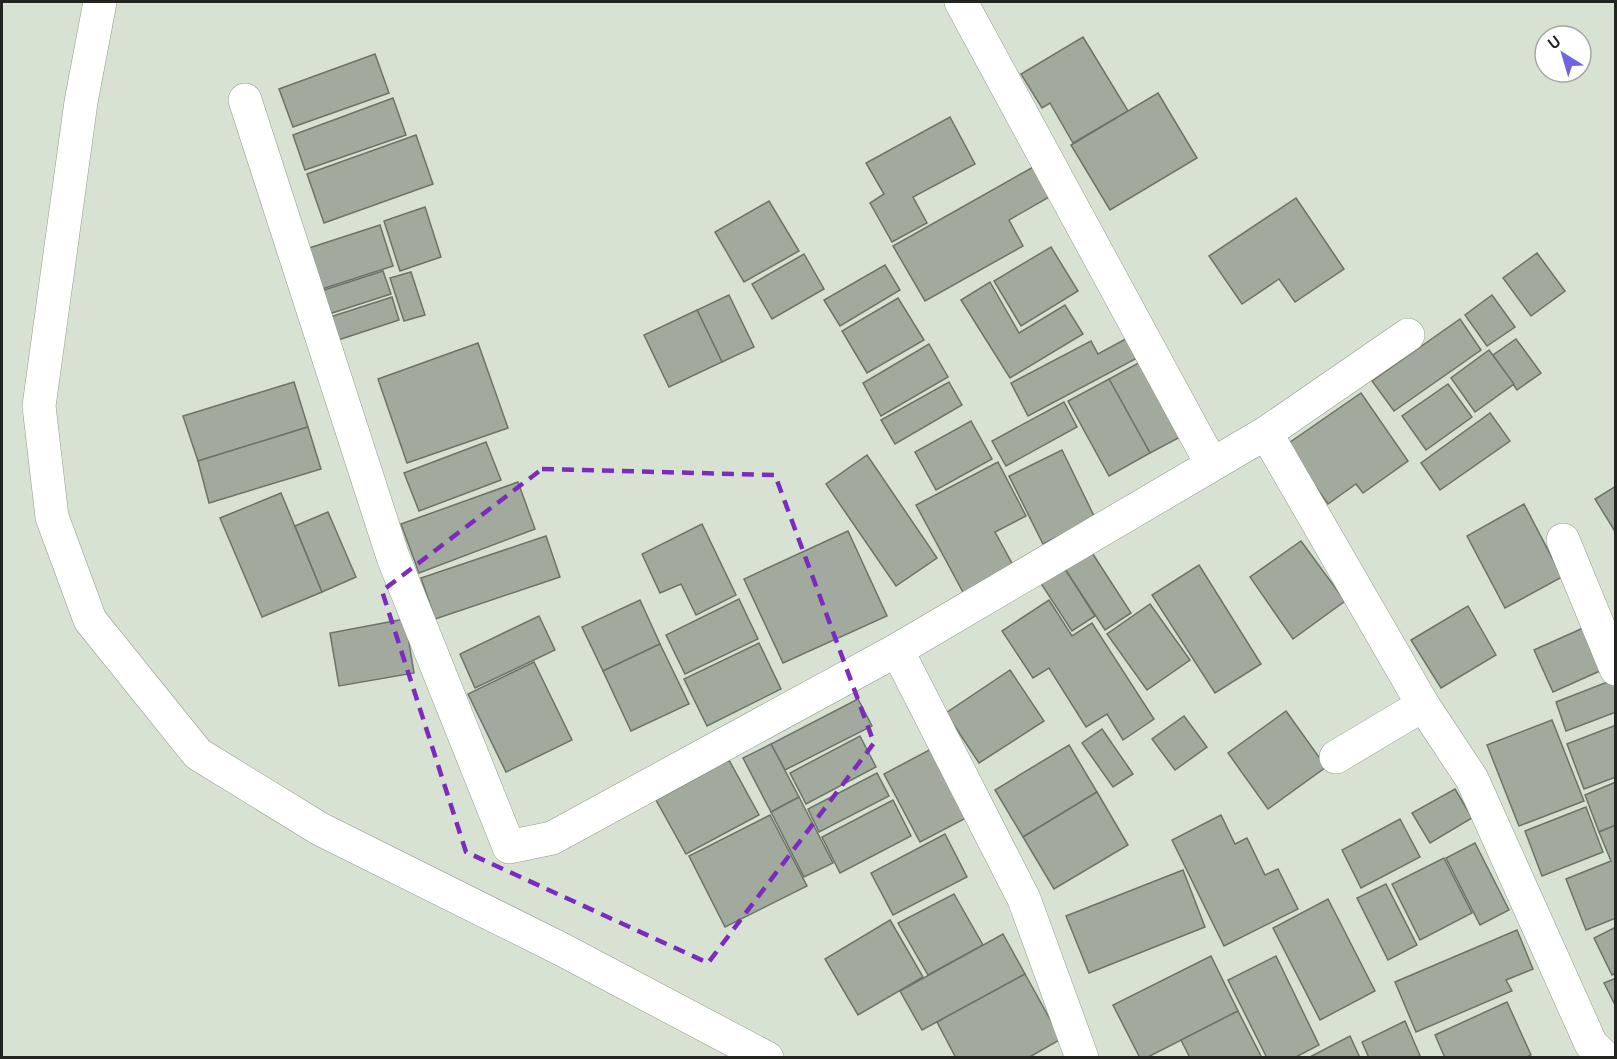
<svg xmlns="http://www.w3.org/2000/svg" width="1617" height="1059" viewBox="0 0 1617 1059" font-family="Overpass,sans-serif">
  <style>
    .building { fill: #a1aa9c; stroke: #6c7468; stroke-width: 1.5 }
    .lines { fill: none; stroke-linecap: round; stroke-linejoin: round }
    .minor-casing { stroke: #919a8c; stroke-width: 34 }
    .minor { stroke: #fff; stroke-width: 33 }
    .marked { fill: none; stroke: #7b2cbf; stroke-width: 4.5; stroke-dasharray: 12 8; stroke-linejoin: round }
  </style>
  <rect width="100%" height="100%" fill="#d8e2d3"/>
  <g class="building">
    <polygon points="1083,37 1128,111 1073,143 1050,103 1042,108 1021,74"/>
    <polygon points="375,54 389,93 293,127 279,89"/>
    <polygon points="1158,93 1197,158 1110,210 1071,145"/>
    <polygon points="393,98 406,135 305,170 293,135"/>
    <polygon points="950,117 975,164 913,197 927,223 892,242 870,203 884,194 866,163"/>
    <polygon points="416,135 433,184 324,223 307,174"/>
    <polygon points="1035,166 1051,196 1009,220 1023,246 925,301 893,246"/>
    <polygon points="1296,198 1344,269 1295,302 1279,279 1242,304 1209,256"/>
    <polygon points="769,201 799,251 744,282 715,232"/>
    <polygon points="425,207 441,257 400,271 384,221"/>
    <polygon points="380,225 393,266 319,290 306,249"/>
    <polygon points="1051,247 1078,291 1021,326 994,281"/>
    <polygon points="1537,253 1565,291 1531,316 1503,278"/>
    <polygon points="804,254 824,289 772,319 752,284"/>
    <polygon points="885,265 900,290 840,326 824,300"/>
    <polygon points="383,271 391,294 326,315 318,292"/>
    <polygon points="411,272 425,315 404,321 390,278"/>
    <polygon points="990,282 1019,333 1065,305 1083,334 1010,378 961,300"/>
    <polygon points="729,295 754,347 722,362 697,310"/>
    <polygon points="1492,295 1515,327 1487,346 1465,315"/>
    <polygon points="392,297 399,320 332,342 324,319"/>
    <polygon points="898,298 924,340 867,373 842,331"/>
    <polygon points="697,310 722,362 669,387 644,335"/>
    <polygon points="1460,319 1481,350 1394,411 1372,381"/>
    <polygon points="1131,336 1141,356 1028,416 1011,383 1091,341 1098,354"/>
    <polygon points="1516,339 1541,373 1517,390 1493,355"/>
    <polygon points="478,343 508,428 407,463 378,379"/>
    <polygon points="929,344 948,377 881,416 863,383"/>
    <polygon points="1489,350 1514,384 1475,412 1451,378"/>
    <polygon points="1144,360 1184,435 1150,453 1109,379"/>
    <polygon points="1109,379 1150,453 1109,476 1068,401"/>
    <polygon points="294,382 308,427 198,461 183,416"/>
    <polygon points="949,382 962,405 895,444 881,420"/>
    <polygon points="1448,384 1472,417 1426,450 1402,416"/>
    <polygon points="1361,393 1408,461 1363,493 1356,484 1328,504 1286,445"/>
    <polygon points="1064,402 1077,427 1006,466 992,441"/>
    <polygon points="1490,413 1510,441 1440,490 1421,463"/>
    <polygon points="971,421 992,459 936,490 915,452"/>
    <polygon points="308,427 321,469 209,503 198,461"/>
    <polygon points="486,442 501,480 419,511 404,473"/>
    <polygon points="1062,450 1095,518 1043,544 1009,476"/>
    <polygon points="867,455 937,558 896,586 826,484"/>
    <polygon points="998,462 1026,516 995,532 1014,567 964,594 916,505"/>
    <polygon points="518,482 535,529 419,573 401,524"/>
    <polygon points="1616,486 1616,533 1595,499"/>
    <polygon points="281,493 322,592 262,617 220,518"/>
    <polygon points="1524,504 1562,577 1505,608 1467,536"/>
    <polygon points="328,512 356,577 322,592 295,526"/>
    <polygon points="702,524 736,595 696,615 681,584 660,593 642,554"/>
    <polygon points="848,531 887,616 783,663 744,579"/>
    <polygon points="546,536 560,577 435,619 421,578"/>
    <polygon points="1301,541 1345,601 1293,639 1250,577"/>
    <polygon points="1089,548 1131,613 1105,630 1063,566"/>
    <polygon points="1199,565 1261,664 1215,693 1152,595"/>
    <polygon points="1063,566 1095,616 1072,631 1040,582"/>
    <polygon points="739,599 758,639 685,674 666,635"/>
    <polygon points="640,600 660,644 603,671 582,627"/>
    <polygon points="1049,600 1072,636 1092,623 1154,719 1123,740 1107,714 1086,727 1049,668 1033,678 1002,631"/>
    <polygon points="1150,604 1190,660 1147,690 1107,634"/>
    <polygon points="1468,606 1496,655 1441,688 1411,640"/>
    <polygon points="539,616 555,650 475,688 460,654"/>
    <polygon points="405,619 414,673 339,686 330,633"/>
    <polygon points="1592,624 1611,666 1553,692 1534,650"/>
    <polygon points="759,643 781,689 707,726 684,679"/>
    <polygon points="660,644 689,704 631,731 603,671"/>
    <polygon points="534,662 572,740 506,772 468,694"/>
    <polygon points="1010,670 1044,721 979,763 946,713"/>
    <polygon points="1615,679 1616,712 1566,731 1556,702"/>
    <polygon points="858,699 872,726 785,770 771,744"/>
    <polygon points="1286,711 1326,767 1268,809 1228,753"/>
    <polygon points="1184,716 1207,747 1175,770 1152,739"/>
    <polygon points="1552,720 1584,801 1519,826 1487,745"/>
    <polygon points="1616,725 1616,777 1584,789 1567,744"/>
    <polygon points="1102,729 1133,774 1113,787 1082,743"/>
    <polygon points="860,736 876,767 806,804 790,773"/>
    <polygon points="771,744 799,797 771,812 743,758"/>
    <polygon points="1069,745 1097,792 1023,837 995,790"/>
    <polygon points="933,748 968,817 920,842 884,774"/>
    <polygon points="729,760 759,815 686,854 656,800"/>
    <polygon points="877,773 889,796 819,832 808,809"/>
    <polygon points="1616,782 1616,825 1599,832 1585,795"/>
    <polygon points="1455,789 1472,818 1430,843 1412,813"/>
    <polygon points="1097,792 1128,845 1054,889 1023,837"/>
    <polygon points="799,797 833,863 804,877 771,812"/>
    <polygon points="893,800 911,836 840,873 822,837"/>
    <polygon points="1586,807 1603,852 1542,876 1525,831"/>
    <polygon points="770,815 807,886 725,927 689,856"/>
    <polygon points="1221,815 1235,844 1247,838 1265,875 1278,869 1298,909 1224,946 1172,840"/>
    <polygon points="1400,819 1420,857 1361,888 1342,850"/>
    <polygon points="1616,825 1616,918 1586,930 1566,879 1611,861 1599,832"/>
    <polygon points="945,834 967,877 893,915 871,873"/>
    <polygon points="1475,843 1509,910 1480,925 1446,858"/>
    <polygon points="1444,858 1472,913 1420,940 1392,884"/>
    <polygon points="1183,870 1205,927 1089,973 1066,916"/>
    <polygon points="1386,884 1417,945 1388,960 1357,898"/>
    <polygon points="954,894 983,945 928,975 898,923"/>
    <polygon points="1328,899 1375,991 1320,1020 1273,928"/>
    <polygon points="890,920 923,977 858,1015 825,959"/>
    <polygon points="1616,927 1616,973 1612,975 1594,938"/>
    <polygon points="1517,930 1533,969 1506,980 1512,991 1416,1032 1395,982"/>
    <polygon points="1003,934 1025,974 922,1030 900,991"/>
    <polygon points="1211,956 1238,1011 1146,1058 1140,1058 1113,1005"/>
    <polygon points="1276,956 1319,1045 1294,1058 1267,1058 1228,980"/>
    <polygon points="1025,974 1061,1039 1028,1058 956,1058 937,1022"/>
    <polygon points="1616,978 1616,1007 1604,983"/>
    <polygon points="1507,1002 1531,1055 1525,1058 1445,1058 1435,1035"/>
    <polygon points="1238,1011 1262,1058 1190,1058 1181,1040"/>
    <polygon points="1405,1021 1421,1058 1369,1058 1362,1042"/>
    <polygon points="1350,1036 1360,1058 1308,1058"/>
  </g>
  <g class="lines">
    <g class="minor-casing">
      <g id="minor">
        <polyline points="100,2 81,102 39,406 52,517 90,620 198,754 320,829 561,949 767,1058"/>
        <polyline points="961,2 1211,463"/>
        <polyline points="245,100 393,557 509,847 552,838 897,650 1266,433 1408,335"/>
        <polyline points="1266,433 1423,705"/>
        <polyline points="1563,540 1616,669"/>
        <polyline points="897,650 1024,899 1082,1058"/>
        <polyline points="1336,757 1423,705 1472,779 1591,1044 1605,1058"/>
      </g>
    </g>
    <use href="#minor" class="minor"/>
  </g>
  <path class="marked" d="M542 469 775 475 874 743 708 963 466 852 382 591Z"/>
  <rect width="1617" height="1059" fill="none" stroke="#21241f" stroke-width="6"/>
  <g transform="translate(1563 54) rotate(323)"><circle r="28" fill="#ffffff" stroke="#a6a7a5" stroke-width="1.5"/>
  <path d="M0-4.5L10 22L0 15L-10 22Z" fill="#7165df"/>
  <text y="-9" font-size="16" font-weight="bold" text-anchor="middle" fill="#21241f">U</text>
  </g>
</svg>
